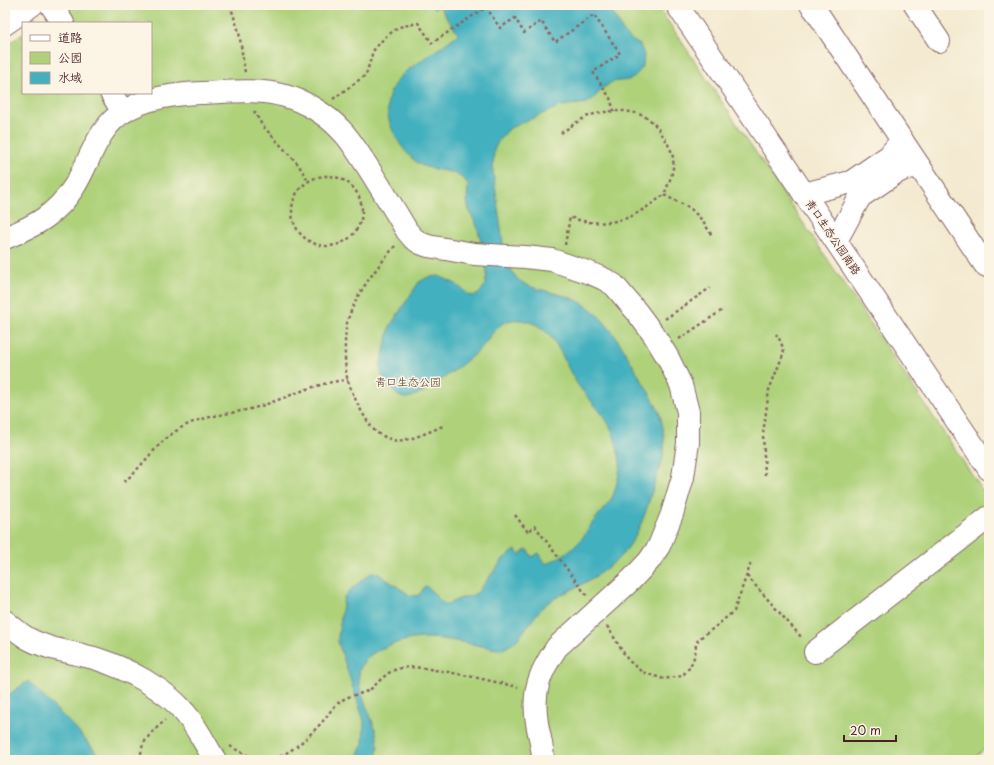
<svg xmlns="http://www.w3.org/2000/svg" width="994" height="765" viewBox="0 0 994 765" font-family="'Playpen Sans','LXGW WenKai TC',sans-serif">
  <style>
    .green { fill: #aed17a; stroke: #7c7852 }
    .water { fill: #42b0bf; stroke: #466875 }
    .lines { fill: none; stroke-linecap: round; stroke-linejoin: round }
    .minor-casing { stroke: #866665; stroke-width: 24 }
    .path { stroke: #866665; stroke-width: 2.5; stroke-dasharray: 3 3; stroke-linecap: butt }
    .minor { stroke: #fff; stroke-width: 22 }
    .labels { text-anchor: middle; stroke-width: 3; stroke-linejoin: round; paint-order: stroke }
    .street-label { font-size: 11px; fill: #4a1f2b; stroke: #fcf5e5 }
    .park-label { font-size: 11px; fill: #685443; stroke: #fcf5e5 }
  </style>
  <rect width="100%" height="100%" fill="#fcf5e5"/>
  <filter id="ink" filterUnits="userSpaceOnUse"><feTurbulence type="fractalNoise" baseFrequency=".025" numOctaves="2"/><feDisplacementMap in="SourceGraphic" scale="8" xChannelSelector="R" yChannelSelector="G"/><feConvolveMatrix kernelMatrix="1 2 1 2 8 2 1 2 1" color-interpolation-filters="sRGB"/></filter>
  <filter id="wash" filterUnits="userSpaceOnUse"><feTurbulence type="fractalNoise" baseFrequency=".012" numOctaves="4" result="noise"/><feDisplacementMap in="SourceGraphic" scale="16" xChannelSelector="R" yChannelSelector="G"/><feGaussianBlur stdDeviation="0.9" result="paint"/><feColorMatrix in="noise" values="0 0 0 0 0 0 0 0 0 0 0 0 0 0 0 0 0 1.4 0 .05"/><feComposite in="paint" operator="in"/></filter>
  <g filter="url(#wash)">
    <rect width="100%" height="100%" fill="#f4ead1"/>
    <polygon class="green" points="65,5 657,5 989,500 989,746 971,760 5,760 5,46 23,34 23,93 151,93 151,23 39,23"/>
    <g class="water">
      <path d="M431 5H608L623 31 630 39 640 45 644 55 643 65 637 74 633 78 628 80 612 82 603 88 592 100 587 103 561 106 510 128 499 140 494 150 493 171 505 258C509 266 513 275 520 281 531 290 562 293 576 300 606 314 622 347 638 374 645 387 654 399 659 412 663 424 665 439 664 451 663 461 658 472 655 481 646 511 638 544 612 564 604 570 595 577 586 582 573 590 558 595 545 605 531 617 522 641 505 648 498 651 490 647 482 646 446 640 426 632 390 645 381 649 373 652 366 659 341 686 390 727 375 760H355L363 744 364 721 338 642V637L344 597 351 589 371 573H377L411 596 419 595 425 586C433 589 440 605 447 604 452 603 457 599 462 598 468 596 472 596 477 593L504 558 516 550 519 555 527 549 532 557 539 553 546 564C557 559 574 549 581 540 586 534 589 528 593 522 599 514 606 507 612 498 615 492 621 469 620 463 619 454 616 442 613 433 606 414 587 399 576 382 564 363 559 340 540 327 531 321 515 317 505 322 493 328 489 340 481 348 469 360 421 398 406 398 399 398 395 393 391 389 386 382 381 376 380 368L390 326 419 282 428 277 439 276 456 284 469 295 474 296 479 294 485 285 487 274 484 252 477 226 469 210 467 202 468 184C455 167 438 173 421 165 410 159 399 144 394 133 384 113 385 93 401 76 407 69 416 65 423 59 435 51 447 43 458 34L439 6 434 9Z"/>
      <polygon points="28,681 74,727 103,760 5,760 5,697"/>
    </g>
  </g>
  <g filter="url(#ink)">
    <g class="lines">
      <g class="minor-casing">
        <g id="minor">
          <polyline points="51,5 63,23"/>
          <polyline points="677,5 989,469"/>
          <polyline points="811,5 816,11 985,265 989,267"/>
          <polyline points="915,5 939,41"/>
          <polyline points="5,24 32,5"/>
          <polyline points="111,93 123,112"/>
          <polyline points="804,194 851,182 889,156 902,140"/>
          <path d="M5 238C35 226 56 215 74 187 88 165 94 139 113 120 135 99 171 94 201 93 228 92 258 88 285 96 305 101 327 115 341 130 352 141 360 156 369 169 382 190 395 210 407 231L413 238 420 243 428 246 474 254 525 257 552 260 590 273 604 279 614 285 636 311 654 335 668 358 681 385 688 412V443L683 477 672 514 659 546 649 561 631 580 557 647C539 673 532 692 537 723 539 735 543 748 543 760"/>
          <polyline points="836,241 860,197 894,174 904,169 919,166"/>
          <path d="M5 621C12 627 19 633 27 638 48 650 74 652 97 659 126 668 167 690 185 713 197 727 205 744 215 760"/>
          <polyline points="815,652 989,517"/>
        </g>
      </g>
      <g class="path">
        <polyline points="230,5 239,32 245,73"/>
        <polyline points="333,99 366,75 373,51 385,37 399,27 418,23 432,43 486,7 500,28 515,18 524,33 541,21 555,42 594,15 620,54 593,72 610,98 614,111"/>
        <polyline points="254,111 262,125 298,164 308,181"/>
        <path d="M561 133C573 125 585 115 599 113 608 111 616 111 624 111 647 114 653 120 665 139 668 145 673 152 673 159 675 171 668 184 664 195L690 208 703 221 712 236"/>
        <circle cx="327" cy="211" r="35"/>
        <path d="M565 245 570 217C587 224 606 224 624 219 639 214 652 203 664 195"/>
        <path d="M395 246C376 269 355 294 347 323 344 336 344 369 348 381 353 396 365 421 376 432 380 435 387 438 393 440 407 443 431 431 445 425"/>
        <polyline points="665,319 710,288"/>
        <polyline points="679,339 724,309"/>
        <polyline points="765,475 763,434 769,390 784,352 781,342 776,334"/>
        <path d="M124 482C143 466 155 445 176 431 199 415 228 415 254 408 286 399 315 382 348 380"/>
        <polyline points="515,515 528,532 535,526 587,596"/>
        <polyline points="747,576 802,638"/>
        <polyline points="607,626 628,660 642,672 664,679 682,676 690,667 695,655 696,643 700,638 715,627 734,611 751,563"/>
        <path d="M230 746C238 751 248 756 257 759 281 765 309 737 323 721 328 715 334 705 341 701 350 694 363 695 372 688 382 679 387 671 401 668 412 666 424 668 435 670 463 674 490 681 518 687"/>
        <path d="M142 760C137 743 154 731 165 720"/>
      </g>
      <use href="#minor" class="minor"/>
    </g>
  </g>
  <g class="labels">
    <g class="street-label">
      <text transform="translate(833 237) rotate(56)" y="4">青口生态公园南路</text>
    </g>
    <g class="park-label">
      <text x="408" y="386">青口生态公园</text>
    </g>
  </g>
  <rect width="994" height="765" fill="none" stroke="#fcf5e5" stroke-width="20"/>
  <rect x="22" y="22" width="130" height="72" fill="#fcf5e5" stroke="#b59f9b"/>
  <rect x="30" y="35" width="20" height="6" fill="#ffffff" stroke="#b59f9b"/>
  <text x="58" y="42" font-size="12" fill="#4a1f2b">道路</text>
  <rect x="30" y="52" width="20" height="12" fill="#aed17a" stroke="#b59f9b"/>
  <text x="58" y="62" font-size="12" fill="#4a1f2b">公园</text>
  <rect x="30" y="72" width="20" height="12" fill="#42b0bf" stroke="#b59f9b"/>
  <text x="58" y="82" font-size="12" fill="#4a1f2b">水域</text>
  <path d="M844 735v6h52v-6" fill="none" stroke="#4a1f2b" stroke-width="2"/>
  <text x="850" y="735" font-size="12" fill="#4a1f2b" stroke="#fcf5e5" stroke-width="3" paint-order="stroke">20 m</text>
</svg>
